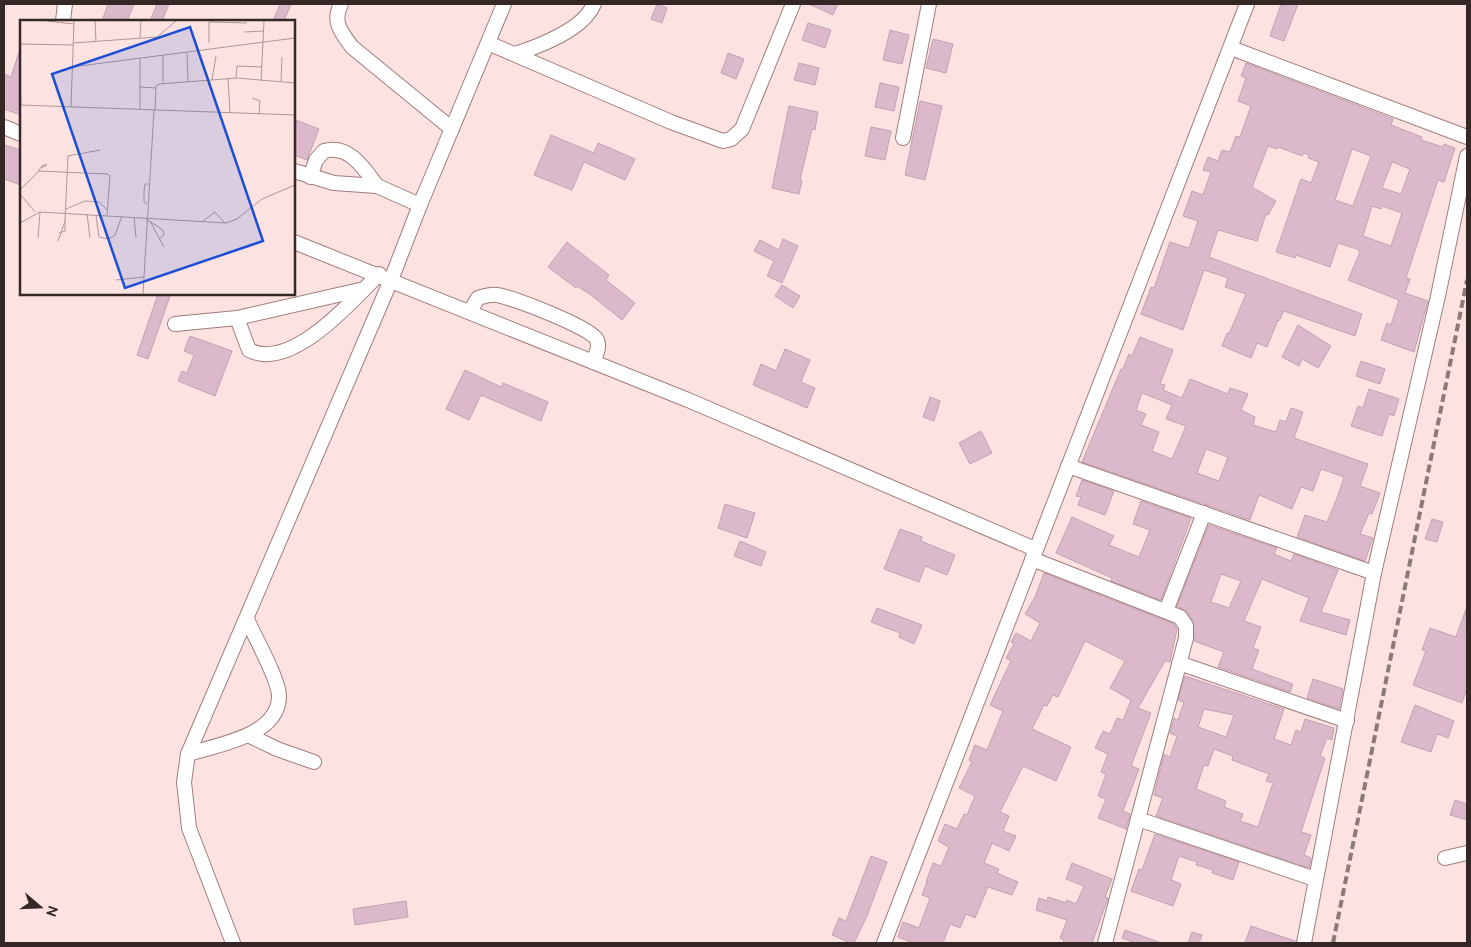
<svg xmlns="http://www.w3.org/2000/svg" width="1471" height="947" viewBox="0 0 1471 947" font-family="Ubuntu,sans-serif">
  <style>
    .building { fill: #dbb9cb; stroke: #c3a1b3; fill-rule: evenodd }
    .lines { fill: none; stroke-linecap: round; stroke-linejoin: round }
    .minor-casing { stroke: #a17c7c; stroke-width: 16 }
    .minor { stroke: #fff; stroke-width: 14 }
    .rail { stroke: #8d7979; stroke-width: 4; stroke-dasharray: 8 4; stroke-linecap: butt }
    .inset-road { fill: none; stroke: #ad9897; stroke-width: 1 }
    .view { fill: #1d4ed8; fill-opacity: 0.15; stroke: #1d4ed8; stroke-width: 2.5 }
    .inset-edge { fill: none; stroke: #362727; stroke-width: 2.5 }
  </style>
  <rect width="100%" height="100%" fill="#fce3e2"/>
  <g class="building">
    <polygon points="108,4 134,4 127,21 102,21"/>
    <polygon points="157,4 169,4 162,21 150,21"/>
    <polygon points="280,4 291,4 284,21 273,21"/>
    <polygon points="657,4 667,8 662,23 651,19"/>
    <polygon points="809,4 838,4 833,15"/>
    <polygon points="1281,4 1298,4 1284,41 1270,36"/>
    <polygon points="808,23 831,30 825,48 802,40"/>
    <polygon points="890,30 909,35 902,64 883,60"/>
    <polygon points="933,39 953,44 946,73 926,68"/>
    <polygon points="19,52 21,52 21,115 4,109 4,74 11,77"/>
    <polygon points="728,53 744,59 736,79 721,73"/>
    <polygon points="799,63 819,68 815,85 794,80"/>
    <path d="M1246 63 1393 119 1391 125 1422 137 1421 140 1443 147 1444 144 1455 148 1444 182 1438 180 1406 278 1410 279 1405 293 1428 301 1414 352 1381 340 1387 323 1391 325 1399 300 1348 280 1360 252 1357 249 1338 243 1330 267 1296 255 1295 258 1276 252 1301 179 1311 183 1319 162 1308 158 1309 155 1304 153 1302 156 1278 147 1277 149 1268 146 1252 187 1276 201 1268 215 1266 214 1257 241 1218 230 1209 257 1362 314 1355 336 1284 311 1279 321 1278 320 1267 347 1257 343 1251 358 1222 346 1227 333 1229 334 1246 294 1225 287 1228 278 1204 270 1183 330 1141 314 1151 287 1154 288 1170 242 1189 248 1198 221 1183 216 1192 191 1203 195 1211 172 1203 170 1208 157 1218 161 1222 150 1230 152 1236 136 1240 137 1251 106 1238 101 1246 78 1241 76ZM1352 149 1371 156 1353 206 1335 200ZM1392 162 1410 169 1401 194 1382 188ZM1372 206 1381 209 1382 206 1402 213 1391 246 1363 236Z"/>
    <polygon points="880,83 899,87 894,111 875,107"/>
    <polygon points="920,101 942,106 925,180 905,175"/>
    <polygon points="789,106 818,112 815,130 812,129 800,180 802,180 799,194 772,188"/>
    <polygon points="296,120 319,129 307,160 294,155"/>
    <polygon points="871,127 891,131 885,160 865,156"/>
    <polygon points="551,135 594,153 598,143 635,159 625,180 584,162 572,190 534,175"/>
    <polygon points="4,145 21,150 21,185 4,179"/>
    <polygon points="783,239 798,246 782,283 767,276 774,261 754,251 760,240 779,250"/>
    <polygon points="567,242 609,275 606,280 635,303 622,320 591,295 577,286 576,288 548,267"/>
    <polygon points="782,285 800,296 793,308 775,296"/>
    <polygon points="158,294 170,296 148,359 137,355"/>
    <polygon points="1298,325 1331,346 1318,368 1302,359 1299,366 1282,357"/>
    <polygon points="190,336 232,351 215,396 178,381 182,371 187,373 194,355 184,351"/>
    <path d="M1140 337 1173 350 1160 384 1165 385 1163 390 1182 398 1190 379 1228 394 1230 388 1248 394 1241 410 1255 417 1253 425 1276 432 1280 420 1286 422 1291 408 1303 412 1294 438 1368 464 1360 486 1380 493 1372 514 1369 513 1360 534 1373 538 1365 561 1297 537 1305 515 1327 522 1337 498 1344 477 1321 469 1313 491 1301 487 1292 509 1259 495 1250 520 1082 462 1121 369H1123L1129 354 1132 356ZM1142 393 1172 405 1166 419 1186 426 1172 459 1152 451 1159 432 1141 425 1146 414 1136 410ZM1206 449 1228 457 1219 481 1197 473Z"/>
    <polygon points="785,349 810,360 801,382 815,388 807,408 753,385 761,364 776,371"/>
    <polygon points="1361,361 1385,369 1380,384 1356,376"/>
    <polygon points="465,370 501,387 503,383 548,402 541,421 481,395 469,420 446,409"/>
    <polygon points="1369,389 1399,399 1394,416 1389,414 1382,436 1351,426 1358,406 1363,408"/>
    <polygon points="930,397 940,401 934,421 923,417"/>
    <polygon points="981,431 992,453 970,464 959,443"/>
    <polygon points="1082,480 1114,491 1105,515 1078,505 1081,497 1076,496"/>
    <polygon points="1141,501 1191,518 1161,600 1111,581 1112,578 1056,553 1072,517 1114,536 1109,545 1139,557 1150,530 1133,524"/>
    <polygon points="725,504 755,513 747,538 718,528"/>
    <polygon points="1432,519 1443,522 1437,542 1425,539"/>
    <path d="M1209 525 1277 548 1274 554 1291 561 1294 554 1338 570 1321 612 1350 620 1346 635 1300 621 1309 598 1262 579 1244 621 1261 627 1253 648 1259 650 1252 669 1293 684 1290 692 1218 667 1224 652 1194 641 1193 621 1187 612 1177 606ZM1221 574 1241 581 1229 608 1211 602Z"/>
    <polygon points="900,529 922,537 921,541 955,555 947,575 925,566 919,582 884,569"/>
    <polygon points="740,541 766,552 761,566 734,556"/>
    <polygon points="1044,573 1174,624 1177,629 1170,662 1165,661 1138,708 1151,713 1131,766 1139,769 1123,811 1130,814 1126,829 1098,818 1106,799 1098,796 1106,774 1101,772 1108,754 1095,748 1103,731 1110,734 1117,718 1123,720 1131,700 1110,688 1125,661 1085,641 1058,697 1053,695 1047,706 1044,705 1032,729 1071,747 1056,781 1023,766 1000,812 1009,816 1003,831 1016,836 1009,851 992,843 984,863 999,869 997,873 1018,882 1012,895 988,887 975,918 966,914 960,928 950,924 943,943 913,943 898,937 903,922 919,928 930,898 922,895 927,882 926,882 933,863 941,866 949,847 938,841 945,824 957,829 964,814 967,815 975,796 959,788 972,762 969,760 975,745 987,750 1003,711 990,705 1011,661 1006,658 1014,644 1011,642 1016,633 1031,641 1040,623 1025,614 1035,597"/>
    <polygon points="877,608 922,625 914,644 899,637 900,633 871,622"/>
    <polygon points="1466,609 1467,688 1462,703 1413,685 1426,651 1422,650 1430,628 1456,637"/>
    <path d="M1185 676 1284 709 1274 739 1291 745 1296 730 1301 732 1305 719 1334 728 1332 740 1327 738 1320 756 1325 758 1301 832 1311 835 1304 855 1311 858 1309 868 1156 816 1163 798 1154 795 1164 754 1170 757 1177 736 1170 733 1174 718 1178 720 1184 702 1178 700ZM1204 709 1234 715 1226 737 1198 727ZM1214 749 1233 756 1232 760 1269 774 1266 781 1273 783 1258 827 1240 821 1243 814 1224 807 1226 801 1196 789 1204 765 1208 766Z"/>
    <polygon points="1313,679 1343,689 1339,709 1307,698"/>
    <polygon points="1415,705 1454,721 1448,738 1437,734 1431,752 1401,742"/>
    <polygon points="1455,800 1467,804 1467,820 1450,815"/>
    <polygon points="1155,834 1239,862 1233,880 1212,873 1213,870 1196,865 1197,862 1179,856 1171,880 1181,884 1173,906 1131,891 1139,869 1142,870"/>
    <polygon points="871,856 887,862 867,916 854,943 851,943 832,935 839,918 846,921"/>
    <polygon points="1072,863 1112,879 1105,897 1108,898 1092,943 1063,943 1064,940 1060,938 1067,920 1036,910 1039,898 1047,901 1048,897 1066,903 1067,900 1076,904 1084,886 1066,879"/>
    <polygon points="406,901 408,917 355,925 353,909"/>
    <polygon points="1251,926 1295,941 1295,943 1245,943"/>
    <polygon points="1125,930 1159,942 1159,943 1136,943 1122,938"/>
    <polygon points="1192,932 1202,935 1199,943 1188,943"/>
  </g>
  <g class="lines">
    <g class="minor-casing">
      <g id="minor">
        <path d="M341 4C332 22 341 32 352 47L452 129"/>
        <polyline points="63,21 65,4"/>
        <polyline points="488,43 671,122 723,141 731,139 742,129 793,4"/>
        <polyline points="1231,48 1467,137"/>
        <path d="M515 54C540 46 584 29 594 4"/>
        <polyline points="4,127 21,134"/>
        <polyline points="903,138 929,4"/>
        <polyline points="294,171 334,183 377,186 420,205"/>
        <path d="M310 177 316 160 324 151C349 144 364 168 377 186"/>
        <polyline points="294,242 688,400 1035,549"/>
        <path d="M470 311 478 298C485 296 490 294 497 295 511 297 593 328 597 340 600 347 596 355 593 362"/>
        <path d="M237 318 249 350C291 372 352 301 379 274"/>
        <polyline points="175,324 237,318 364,289"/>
        <polyline points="1068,466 1374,573"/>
        <polyline points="1032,559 1180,617 1186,626 1186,638 1105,943"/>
        <polyline points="1166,611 1204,513"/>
        <polyline points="1179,663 1347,721"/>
        <polyline points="248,735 277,749 314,762"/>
        <path d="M188 754C217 745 278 736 279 697 280 681 254 636 247 619"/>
        <polyline points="1138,819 1315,879"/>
        <polyline points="1445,858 1467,853"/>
        <polyline points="233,943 189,828 184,782 188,754 391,280 420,205 504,4"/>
        <polyline points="884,943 1247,4"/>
        <polyline points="1304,943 1374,573 1438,296 1467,156"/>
      </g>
    </g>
    <use href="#minor" class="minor"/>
    <polyline class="rail" points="1333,943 1467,280"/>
  </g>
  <g transform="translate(20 20)">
    <rect width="275" height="275" fill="#fce3e2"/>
    <path class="inset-road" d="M27 1 54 4M75 1 76 22M189 2 227 3M224 12 244 11M120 18 121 1M53 23 137 17 156 1M189 23V2M0 24 53 25M167 33 168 61M52 47 275 18M208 58 210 93M216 58 217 46 242 47M192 60 196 36M0 61 1 85M241 61 244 1M261 62 262 37M143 63V36M120 67 136 68M232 78 240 81 239 94M0 85 275 95M51 87 54 1M120 89V39M135 90 136 66 139 64 217 58 275 63M18 151 23 145H27L21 148M0 170 19 151 87 154 90 156 87 195M0 174 15 192M127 184 124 182V171L125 164H128M46 189 65 181 79 182 87 190M67 194 70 218M76 195 79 217 89 219 95 215 102 196M114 197 116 218M126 199 143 210 144 215 140 218M130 201 144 227M183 201 195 192 205 203M0 203 20 192 206 203 217 199 242 179 275 165M39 213 45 211V201M18 218 20 192M38 221 45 201 48 136 80 130M96 260 124 257M123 274 134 90"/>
    <path class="view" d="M170 7 243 221 105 268 32 54Z"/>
    <rect width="275" height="275" class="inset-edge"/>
  </g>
  <rect width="1471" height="947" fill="none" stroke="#362727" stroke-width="10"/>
  <g transform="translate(40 907) rotate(109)" stroke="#fce3e2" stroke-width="4" paint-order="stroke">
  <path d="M0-4L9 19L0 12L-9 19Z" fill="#362727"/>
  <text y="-8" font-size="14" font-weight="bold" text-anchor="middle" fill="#362727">N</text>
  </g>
</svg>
